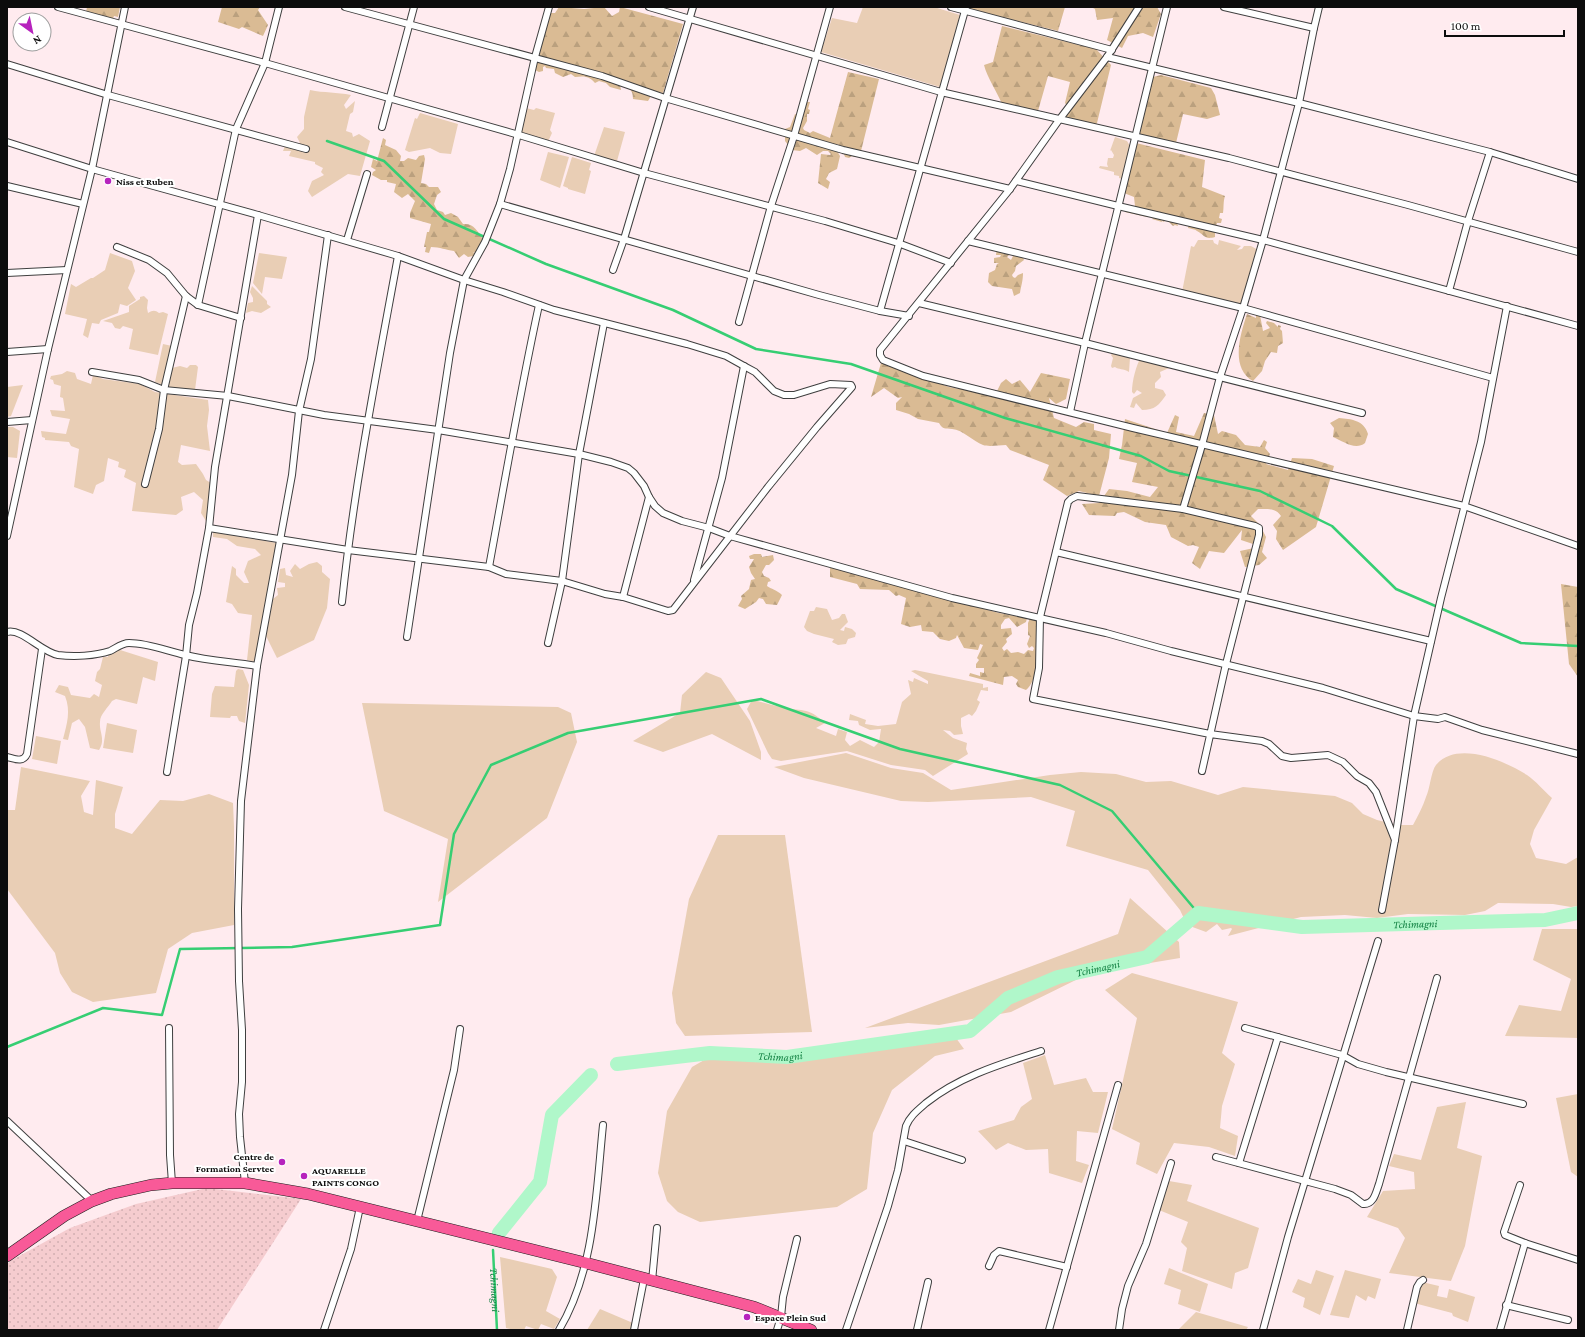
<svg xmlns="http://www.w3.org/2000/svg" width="1585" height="1337" viewBox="0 0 1585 1337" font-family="'Crimson Pro',serif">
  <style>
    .farmland { fill: url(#farmland-dots) }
    .grass { fill: #e9ceb5 }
    .forest { fill: url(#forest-firs) }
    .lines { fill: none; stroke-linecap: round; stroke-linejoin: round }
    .stream { stroke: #36ce73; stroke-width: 2.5 }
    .river { stroke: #b0f7ca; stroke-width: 14 }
    .minor-casing { stroke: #3f3f3f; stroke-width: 8 }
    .trunk-casing { stroke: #1d1d1d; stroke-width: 12 }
    .minor { stroke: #fff; stroke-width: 6 }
    .trunk { stroke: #f85a98; stroke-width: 11 }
    .poi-dot { fill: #b623bd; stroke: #fff; stroke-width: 1.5 }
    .labels { text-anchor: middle; stroke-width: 4; stroke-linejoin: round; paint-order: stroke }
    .poi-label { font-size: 10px; font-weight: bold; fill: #0c0c0c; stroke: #fff; text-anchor: start }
    .water-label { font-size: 11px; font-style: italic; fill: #148244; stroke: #fff }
  </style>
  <defs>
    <pattern id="farmland-dots" width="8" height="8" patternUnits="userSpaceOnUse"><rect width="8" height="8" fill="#f5cccf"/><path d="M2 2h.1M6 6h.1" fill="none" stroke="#d1aeb1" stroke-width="1.8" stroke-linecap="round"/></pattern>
    <pattern id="forest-firs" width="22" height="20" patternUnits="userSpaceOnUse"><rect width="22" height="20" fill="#dabb94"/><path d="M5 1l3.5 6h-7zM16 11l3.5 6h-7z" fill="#baa07e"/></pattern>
  </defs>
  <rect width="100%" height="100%" fill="#ffebef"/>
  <polygon class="farmland" points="207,1188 301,1199 217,1330 7,1330 7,1264 12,1260 70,1228 136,1204"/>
  <g class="grass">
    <polygon points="863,7 934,7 960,15 940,87 821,52 832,18 857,23"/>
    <path d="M310 90C324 93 337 92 351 95L344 105 346 109 355 101 353 112 350 114 346 131 352 133 353 137 359 134 370 141 360 176 348 174 312 197 308 191 312 181 324 175 321 172 323 168 315 164V162L289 156 291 151H283L285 146 299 150 300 143 297 137 304 129V117Z"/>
    <polygon points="526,108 534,110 536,108 555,113 550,130 552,133 546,146 531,142 533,138 522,135 520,131"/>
    <polygon points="420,113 458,124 451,154 440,153 430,148 409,152 405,150 415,118 417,119"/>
    <polygon points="604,127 625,132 617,161 619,162 593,159"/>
    <polygon points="1115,137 1127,141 1130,146 1122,179 1119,178 1119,176 1114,175 1114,172 1099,168 1100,166 1108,167 1107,164 1108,158 1113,158 1114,155 1111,150 1110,151"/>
    <polygon points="548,152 569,157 560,188 540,180"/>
    <polygon points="572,157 591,163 589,170 591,171 585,194 568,189 568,188 563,186"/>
    <polygon points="1198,240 1213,240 1214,243 1218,245 1219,240 1241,246 1237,250 1242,249 1244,246 1251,246 1258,250 1242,306 1182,292 1191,246 1194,247"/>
    <polygon points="110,253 132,261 135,271 128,288 136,300 127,306 120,304 118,313 101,320 99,324 92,323 88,338 83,335 87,319 65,314 71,284 76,287 91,278 93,278 105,270"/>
    <polygon points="259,253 287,257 282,279 265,277 262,294 253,283"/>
    <polygon points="252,286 267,301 267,304 271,307 261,313 252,311 246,313 248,303 253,302 253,298 250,292"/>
    <path d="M144 296 148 300 147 308 148 313C153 310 155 310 159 313L163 312 168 314 158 355 129 349 133 329 123 326 120 329 115 328 112 323 103 321 129 312V306L140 299V297Z"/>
    <polygon points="163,344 172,346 172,368 180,366 187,368 190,365 196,365 198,367 195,390 174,389 155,382"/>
    <path d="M1113 352 1125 354 1130 358 1129 372C1123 368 1119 370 1115 367L1112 368 1111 366 1113 358 1111 355Z"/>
    <path d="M1142 355 1165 359 1169 368 1160 372 1161 377 1155 383V388L1163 390 1166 395C1159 405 1155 410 1142 410L1136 403 1134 408 1130 407 1133 398 1142 393 1137 390 1134 394 1132 392C1132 381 1136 365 1142 355Z"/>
    <polygon points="67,371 75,373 77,379 91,384 93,375 103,379 140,384 155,392 208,400 209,410 207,426 210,451 181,445 178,462 182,465 196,464 203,474 206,480 211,483 206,521 201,513 203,500 194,492 181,497 183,510 176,515 132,511 136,483 124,477 126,470 118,467 119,462 108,458 104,481 96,485 93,494 74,487 79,449 71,446 69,442 45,440 45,438 42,437 41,431 66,434 70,419 52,416 50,410 65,411 63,398 60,397 61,386 54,384 53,380 50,379 51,376 62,374"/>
    <polygon points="23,385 11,416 7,417 7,387"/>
    <polygon points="7,427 13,427 20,431 17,458 7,457"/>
    <polygon points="213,532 277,543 255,662 247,660 252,615 238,613 232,604 226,602 232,566 236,569 236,575 244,583 249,583 244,572 248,561 261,555 255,549 237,546 227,539 213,537"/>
    <polygon points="317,562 322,566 322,572 330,579 327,608 314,640 277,658 266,636 273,599 278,595 277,588 285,587 285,583 278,582 280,569 285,568 286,575 293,577 290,571 295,564 300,569 309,564"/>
    <polygon points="816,607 827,609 832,620 839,618 842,614 845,614 848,622 840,630 844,631 845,627 852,629 856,633 855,637 848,639 846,644 838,645 832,642 834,639 814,634 807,631 804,627 810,611 814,611"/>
    <path d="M117 649 158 662 155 681 143 677 137 704 116 699 112 701C108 708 100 714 100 722 99 732 106 740 99 750L90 748 85 727 79 719 72 723 68 740 63 739C67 724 71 711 65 696L55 692 59 685 68 687 71 695 90 698 94 694 99 697 102 685 95 681 97 672 100 669 103 657H108L109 652Z"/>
    <polygon points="238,669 243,670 249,685 245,723 239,721 237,716 231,716 230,718 210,717 212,694 215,686 234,687 236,671"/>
    <path d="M915 670 983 684V688L988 687V691L981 690 977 700 980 702 976 711 972 716 969 714 961 718V726L963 734 954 735 950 731 943 730 953 738 967 743 966 749 968 754 933 776 925 770 891 765 847 751 781 761 772 759 768 753 747 709 752 700C762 702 771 705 781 707 800 712 808 706 825 723L816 728 836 736 838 729 847 732 845 740 850 746 860 740 874 747 879 742 881 729 870 730 859 725 858 721 849 720 850 714 866 720 865 724 878 726 896 724 902 702 911 694 908 680 913 682 914 678 928 684V681L911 671Z"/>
    <polygon points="706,672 721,678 750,721 761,752 761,760 712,734 663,752 633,741 680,713 682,695"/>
    <polygon points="362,703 558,707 571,713 577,742 547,818 438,902 448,839 384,811"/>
    <polygon points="107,723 137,730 133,753 103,748"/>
    <polygon points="36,736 61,741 57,764 32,759"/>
    <path d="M846 753 891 768 923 773 951 790 1050 775 1081 772 1116 774 1146 782 1171 781 1218 795 1243 787 1335 796 1352 803 1363 814 1377 820 1398 825H1413C1418 816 1423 806 1426 797 1430 789 1431 771 1436 765 1457 740 1505 761 1527 775 1536 781 1544 791 1552 798L1534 830 1530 844 1536 858 1566 864 1578 857V906L1571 907 1553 904 1498 903 1485 911 1465 915 1408 914 1377 918 1345 915 1301 917 1228 936 1232 929 1231 928 1222 930 1217 924 1206 932 1187 925 1180 910 1148 870 1066 846 1075 811 1031 797 928 802 901 801 804 778 774 767Z"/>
    <polygon points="21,767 90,781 81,796 84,812 93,815 96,780 123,787 115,814 115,828 132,834 160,800 183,801 209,794 233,803 234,827 234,925 192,933 168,949 156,993 93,1002 72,992 60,973 55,953 7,889 7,810 15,810"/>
    <polygon points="718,835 785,835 812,1032 685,1036 676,1023 672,993 689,899"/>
    <polygon points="1130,898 1179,942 1180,958 1090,973 1011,1012 939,1025 908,1023 865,1028 1118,934"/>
    <polygon points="1542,929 1578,929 1578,1038 1505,1036 1519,1005 1561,1011 1571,979 1533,960"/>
    <polygon points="1132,973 1238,1002 1222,1053 1235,1064 1222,1106 1220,1128 1238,1136 1235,1156 1209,1147 1174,1143 1157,1174 1136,1164 1140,1143 1112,1129 1137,1018 1105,990"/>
    <polygon points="956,1038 964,1049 935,1056 892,1090 873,1133 867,1189 837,1207 700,1222 678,1212 667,1201 658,1173 667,1111 692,1067 706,1059 807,1053"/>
    <polygon points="1045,1055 1054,1085 1086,1078 1093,1092 1108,1092 1098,1133 1077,1131 1076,1161 1089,1165 1082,1183 1049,1173 1048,1149 1026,1150 1008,1143 996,1150 978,1131 1014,1120 1021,1107 1032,1099 1023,1063"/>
    <polygon points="1578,1094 1578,1177 1571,1172 1556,1098"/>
    <polygon points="1466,1102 1457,1148 1482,1156 1465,1246 1451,1281 1389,1273 1405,1238 1398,1228 1367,1217 1383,1191 1415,1189 1414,1172 1389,1166 1394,1154 1421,1160 1437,1107"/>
    <polygon points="1169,1181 1192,1185 1187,1201 1259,1228 1248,1268 1235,1273 1232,1289 1182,1271 1187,1248 1181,1242 1188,1222 1159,1210"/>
    <polygon points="500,1257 552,1269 557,1277 546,1311 560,1319 554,1329 541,1324 538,1330 526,1326 524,1330 515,1330 506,1328"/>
    <polygon points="1169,1268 1208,1284 1200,1312 1178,1304 1181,1290 1164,1284"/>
    <polygon points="1316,1270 1334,1276 1320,1315 1303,1307 1305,1298 1292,1292 1298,1279 1311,1284"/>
    <polygon points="1345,1270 1381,1279 1375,1299 1368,1296 1366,1301 1356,1295 1349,1318 1330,1315"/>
    <polygon points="1422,1282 1439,1286 1437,1296 1447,1298 1449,1289 1475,1297 1468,1322 1453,1316 1452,1313 1414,1303"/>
    <polygon points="600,1309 633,1323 630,1330 587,1330"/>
    <polygon points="1196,1312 1248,1327 1246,1330 1178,1330"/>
  </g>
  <g class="forest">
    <polygon points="87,7 120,7 118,17 114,16 112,21 86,12"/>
    <polygon points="222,7 260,7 258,10 268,25 263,36 242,27 239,29 218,22"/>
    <path d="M559 7 584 9 604 7 612 16 619 12 620 7 683 24 663 93 654 91 648 101 633 99C633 89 629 88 620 84L621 90 610 87 606 83 599 81 595 83C589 76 584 76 575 77L571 74 563 77 555 73 554 69 546 68 545 66 543 67V71L539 72 535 70 550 13H555Z"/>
    <polygon points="962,7 1065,7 1058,31"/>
    <polygon points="1091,7 1157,7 1161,14 1153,37 1143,33 1128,36 1122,48 1107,40 1113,18 1097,20 1095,9"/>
    <path d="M1002 26 1096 49 1111 65 1097 123 1094 126 1061 120 1070 110 1065 103 1070 82 1048 76 1038 111 1002 104C997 92 987 77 984 65L993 62Z"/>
    <polygon points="848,72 879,79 861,151 855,157 852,156 849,158 845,157 841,146 837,144 837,151 840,156 837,169 829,173 826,179 830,182 828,189 818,183 821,154 830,155 831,154 828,151 823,151 817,155 806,148 800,151 792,150 785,141 785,129 790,127 795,114 798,115 805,102 810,102 808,109 810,110 809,114 807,114 807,121 803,128 804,130 810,133 813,131 830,138"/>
    <polygon points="1161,75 1211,88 1215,95 1220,115 1207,119 1183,114 1176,143 1138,135 1153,77"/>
    <path d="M383 138 386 140 385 145 396 150 401 156 400 161H404L408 158 416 160 419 156 424 155 425 159 421 183 426 184 429 187H438L441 192 437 195 434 204 437 210 443 212 445 215 451 213 458 217 463 224C474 223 477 231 483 239L476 253 473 252 475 254 473 256 468 257 464 254 459 258 454 251C446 250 440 247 431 247L429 253 425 252 426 247H424L427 232H429L431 224 410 218V213L415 201 408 194 402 198 394 192 396 184 387 182V180H381L372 175 373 172 376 170 371 167 373 159 377 161Z"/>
    <path d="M1136 143 1205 160 1202 187 1225 196C1223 202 1224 207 1223 213H1220L1219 218 1222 219 1221 223H1217L1214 231 1215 233V237C1204 240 1205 235 1197 231 1195 229 1191 229 1188 228L1189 224 1177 223 1178 226 1175 225 1173 226 1167 220 1163 222 1161 218 1162 222 1152 219 1155 216 1147 215V217L1125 212 1130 211 1132 207 1135 206 1134 197 1124 193Z"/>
    <path d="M997 246H1007V253L1009 255 1007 257 1011 260 1013 256 1018 255V257L1022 255 1024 260 1016 266 1015 271 1012 275 1013 277 1015 278 1018 275 1023 273C1023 281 1021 286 1020 293L1014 296 1012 289 992 286 988 282 989 273 995 270 997 264 999 263H994V258L1000 257 1001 255H996Z"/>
    <path d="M1247 314 1256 318V314L1260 315 1263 331 1270 328 1266 323 1267 321 1274 323 1278 327V325L1281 326 1280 329 1282 331 1283 343 1278 346 1277 353 1271 352 1265 361 1262 371 1253 381C1230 368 1240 335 1247 314Z"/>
    <path d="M881 363 949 387 959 389 961 387 994 397 1001 383 1006 379 1012 384 1020 380 1030 392 1041 373 1070 379 1066 399 1056 404 1049 398 1054 418 1076 427 1084 422 1094 424V430L1111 434 1109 458 1099 496 1079 491 1067 496 1043 480 1049 465 1010 450 1006 445C999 445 989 447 983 445 973 441 963 430 952 429 945 428 943 430 939 423L918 419 909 414 896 410V403L902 397 898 398 884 388 871 397Z"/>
    <path d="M1204 413 1214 415 1218 434 1222 431 1236 435 1245 445 1260 447 1264 440 1267 442 1265 448 1270 454 1266 464 1288 470 1292 458 1312 459 1334 466 1316 527 1283 550 1276 539 1277 531 1273 525 1281 516C1276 508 1267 509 1258 509L1251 516 1260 525 1266 537 1262 552 1267 558 1259 565 1245 567 1240 551 1254 548 1253 544 1241 540 1242 530 1224 553 1209 551 1200 569 1192 563 1199 547 1193 545 1188 546 1171 537 1166 525 1145 522 1124 512 1117 513 1115 516 1089 515 1082 504 1099 503 1109 489 1127 491 1150 497 1158 487 1132 482 1137 463 1119 459 1122 445 1125 419 1167 433 1175 415 1179 417 1176 432 1194 436Z"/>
    <path d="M1339 418C1351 419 1364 420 1368 434L1365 443C1355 451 1343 441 1333 437L1334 428 1330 423Z"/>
    <path d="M754 554H761L762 557 773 555 774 560 769 565H766L762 572 764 576 769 578 771 581 768 582 767 586C771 589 777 590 782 595L777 605 766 604 763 599 759 598 756 602 745 609 738 606 742 599 741 596 749 589 751 580 755 579 751 573 749 567 754 559H750L749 556Z"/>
    <path d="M830 567 999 613 1027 618 1026 622 1017 627 1009 618 1005 619 1001 625V629L1011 628 1012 634 1006 639 1007 642 1002 648 1004 651 1007 649 1011 653 1018 652 1024 654 1028 650 1033 651 1034 648 1032 646 1029 648 1027 644 1030 636 1028 635V623L1030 618H1038C1037 636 1041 679 1026 690L1018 687 1016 684 1018 680 1012 676 1004 677 1003 685 969 676 970 673 980 676V672L984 673V668H976V664L979 660 977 658 983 645 980 644 978 650 964 648 957 635 956 638 949 641 940 639 933 632 922 631 921 625 910 627 901 624 906 598 899 595 896 596 889 590 860 589 857 584 830 577Z"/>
    <polygon points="1561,584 1578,587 1578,677 1569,664"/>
  </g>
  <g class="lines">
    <g class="stream">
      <polyline points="327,141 384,161 444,219 546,264 673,310 756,349 851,364 1005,418 1141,456 1169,471 1260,491 1332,526 1396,589 1521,643 1578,646"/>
      <polyline points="7,1047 103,1008 162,1015 180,949 292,947 440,925 454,834 491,765 568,733 761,699 900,749 1060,785 1112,811 1198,913"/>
      <path id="s1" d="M493 1250 497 1330"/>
    </g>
    <g class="river">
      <path id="s2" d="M617 1064 710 1053 787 1057 970 1031 1008 998 1058 977 1147 957 1198 913 1302 927 1545 920 1578 913"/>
      <polyline points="499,1233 540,1182 552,1115 591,1075"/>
    </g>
    <g class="minor-casing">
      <g id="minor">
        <polyline points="58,7 265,63 519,135 644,173 825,221 898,243 951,263"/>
        <polyline points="345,7 602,76 665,98 843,150 1010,189"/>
        <polyline points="649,7 941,92 1229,158 1408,205 1578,252"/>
        <polyline points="951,7 1112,50"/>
        <polyline points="1139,7 1107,57 1059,120 1010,189 880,350 880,355 883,360 923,376 1133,428 1464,506 1578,546"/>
        <polyline points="1224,7 1314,28"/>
        <polyline points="1107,57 1299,103 1490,152 1578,179"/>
        <polyline points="7,64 108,95 306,149"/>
        <polyline points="382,127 414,7"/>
        <polyline points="7,142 92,169 258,215 398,256 464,280 503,292 554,310 687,344 726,356 744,366 755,372 774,391 784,395 794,395 830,384 851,385 852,387 817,427 768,487 673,610 668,611 623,597 605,594 562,581 506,574 489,567 348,550 209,528"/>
        <polyline points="1016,181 1118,206 1263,240 1578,326"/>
        <polyline points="7,186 83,204"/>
        <polyline points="500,204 819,295 880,311 909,316"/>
        <polyline points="347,240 367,174"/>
        <polyline points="968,241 1243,308 1493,378"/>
        <polyline points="117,247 149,260 167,273 186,296 198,305 241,318"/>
        <polyline points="613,270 624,239 693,7"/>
        <polyline points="7,273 67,270"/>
        <polyline points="1449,291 1468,221 1490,152"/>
        <polyline points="919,303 1085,343 1362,413"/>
        <polyline points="198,305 236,129 265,63 279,7"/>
        <polyline points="880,311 966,7"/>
        <polyline points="739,322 771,206 794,136 830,7"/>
        <polyline points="7,352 48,349"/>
        <polyline points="92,372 139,380 164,390 228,396 324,415 438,430 579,454 611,462 628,468 634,473 644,486 649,497 623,597"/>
        <polyline points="1070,412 1085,343 1167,7"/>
        <polyline points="7,422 32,420"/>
        <polyline points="145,484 159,429 164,390 186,296"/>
        <polyline points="649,497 655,506 663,513 682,521 709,528 730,536 952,598 1106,633 1171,651 1323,688 1414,716 1438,719 1445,717 1482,730 1578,754"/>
        <polyline points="1183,509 1202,445 1220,377 1243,308 1263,240 1299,103 1314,28 1319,7"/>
        <polyline points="7,536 48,349 92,169 125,7"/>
        <polyline points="1056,552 1431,641"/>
        <path d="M489 567C505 480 520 392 539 305"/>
        <polyline points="694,580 722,478 744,366"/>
        <path d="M342 602C354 486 377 371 398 256"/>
        <path d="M7 632C22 628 41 652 58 655 74 657 95 656 110 651 116 648 122 643 129 643 148 643 167 651 185 655 209 661 233 662 257 666"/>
        <polyline points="407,637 450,353 464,280 485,242 500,204 510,169 535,57 549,7"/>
        <polyline points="548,643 562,581 579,454 604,323"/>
        <path d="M7 757C15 759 23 763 27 754L42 649"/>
        <polyline points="1202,771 1226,664 1259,535 1259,528 1255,526 1183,509 1077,496 1071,499 1068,502 1040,617 1039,668 1033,699 1210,734 1262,741 1269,744 1282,756 1291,758 1328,755 1343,762 1357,776 1369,783 1376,792 1395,840"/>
        <polyline points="167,772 186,656 189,625 197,593 209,528 215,467 258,215"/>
        <polyline points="1382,910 1395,840 1414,716 1441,598 1481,442 1507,306"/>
        <polyline points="169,1028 170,1155 172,1183"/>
        <polyline points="1245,1028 1342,1055 1358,1064 1386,1072 1523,1104"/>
        <polyline points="7,1121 92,1201"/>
        <polyline points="904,1141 962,1160"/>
        <path d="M1216 1157 1335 1189 1351 1195 1363 1204C1374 1205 1376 1192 1379 1184L1437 978"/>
        <polyline points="1239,1163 1278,1037"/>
        <polyline points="245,1183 240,1137 239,1114 242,1082 242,1030 239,981 238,909 241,801 257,666 292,475 299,411 311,359 328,235"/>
        <polyline points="1520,1185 1504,1232 1505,1235 1525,1243 1578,1260"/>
        <polyline points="417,1221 454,1070 460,1029"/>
        <polyline points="989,1266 994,1255 999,1251 1067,1267"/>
        <polyline points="652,1281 657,1228"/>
        <polyline points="1506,1305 1568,1320"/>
        <polyline points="324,1330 351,1249 360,1207"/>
        <path d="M559 1330C595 1270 596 1193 603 1125"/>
        <polyline points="634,1330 644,1279"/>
        <polyline points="777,1330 781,1317 783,1297 797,1239"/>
        <path d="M846 1330 888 1206 898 1170 906 1126C910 1116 918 1110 926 1103 960 1076 1001 1064 1041 1051"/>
        <polyline points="917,1330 928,1282"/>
        <polyline points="1049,1330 1118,1085"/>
        <polyline points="1119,1330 1122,1309 1128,1286 1146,1244 1171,1163"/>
        <polyline points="1263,1330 1288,1237 1378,941"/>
        <polyline points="1407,1330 1417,1287 1420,1282 1423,1280"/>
        <polyline points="1500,1330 1525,1243"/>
      </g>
    </g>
    <g class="trunk-casing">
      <polyline id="trunk" points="7,1256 64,1216 92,1201 111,1194 151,1185 172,1183 245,1183 308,1194 586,1263 754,1307 811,1330"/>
    </g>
    <use href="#minor" class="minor"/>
    <use href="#trunk" class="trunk"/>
  </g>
  <g class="poi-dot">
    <circle cx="108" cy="181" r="4"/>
    <circle cx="282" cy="1162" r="4"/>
    <circle cx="304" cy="1176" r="4"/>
    <circle cx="747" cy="1317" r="4"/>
  </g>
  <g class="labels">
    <g class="poi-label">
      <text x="116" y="185">Niss et Ruben</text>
      <text x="274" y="1160" text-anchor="end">Centre de<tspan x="274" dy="12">Formation Servtec</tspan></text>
      <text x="312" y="1174">AQUARELLE<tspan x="312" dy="12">PAINTS CONGO</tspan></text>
      <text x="755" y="1321">Espace Plein Sud</text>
    </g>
    <g class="water-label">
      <text dy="4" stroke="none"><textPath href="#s2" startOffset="837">Tchimagni</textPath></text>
      <text dy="4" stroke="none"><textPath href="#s2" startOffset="501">Tchimagni</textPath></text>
      <text dy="4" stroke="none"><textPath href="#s2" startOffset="164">Tchimagni</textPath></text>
      <text dy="4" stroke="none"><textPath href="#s1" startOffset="40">Tchimagni</textPath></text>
    </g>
  </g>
  <rect width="1585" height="1337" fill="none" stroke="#0c0c0c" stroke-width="16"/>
  <g transform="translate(32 32) rotate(147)"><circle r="19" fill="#ffffff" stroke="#9e9e9e"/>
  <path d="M0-3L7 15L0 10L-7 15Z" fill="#b623bd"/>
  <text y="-6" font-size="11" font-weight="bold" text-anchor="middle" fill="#0c0c0c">N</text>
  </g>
  <path d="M1445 30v6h119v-6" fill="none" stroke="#0c0c0c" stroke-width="2"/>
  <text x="1451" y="30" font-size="12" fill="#0c0c0c" stroke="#ffffff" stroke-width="3" paint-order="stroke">100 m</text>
</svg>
